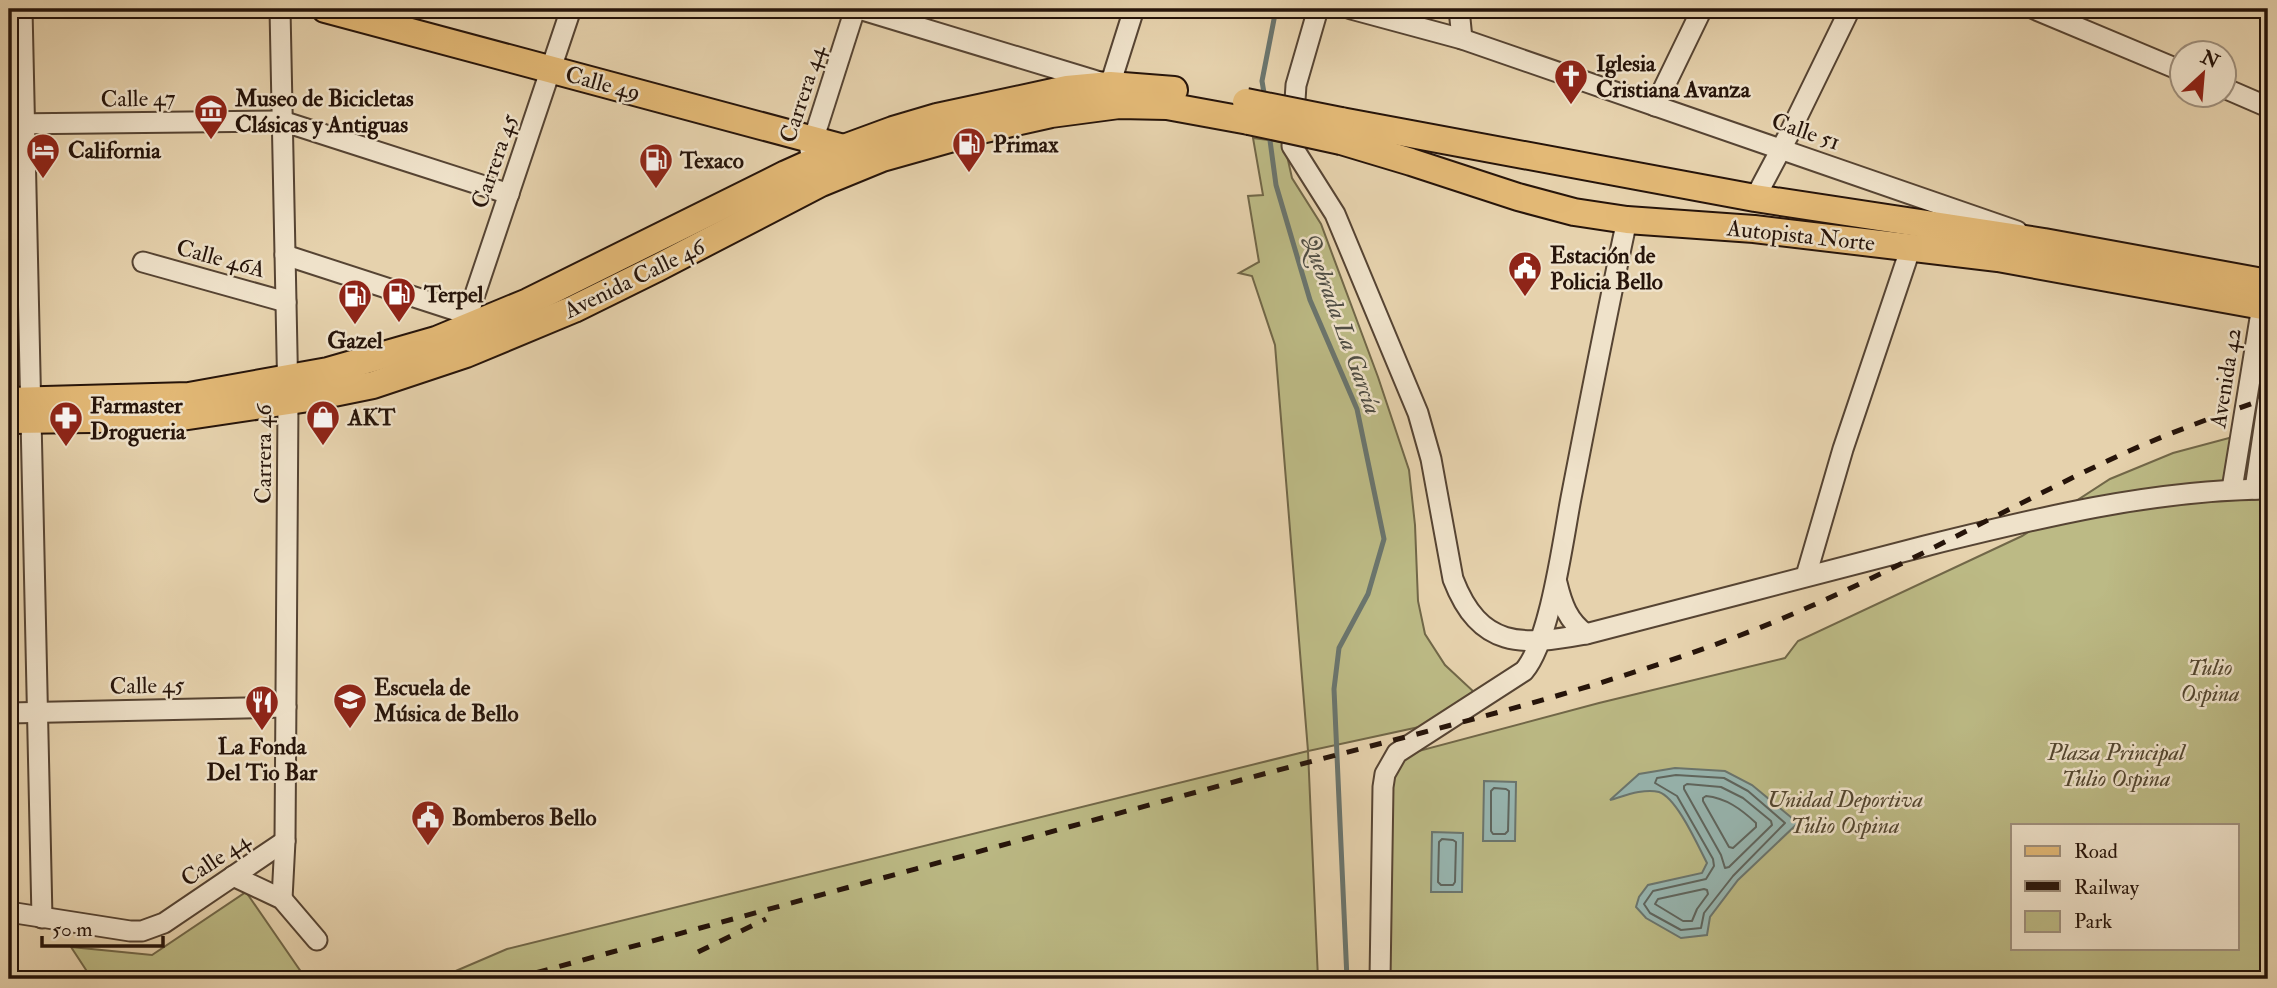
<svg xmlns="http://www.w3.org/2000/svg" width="2277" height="988" viewBox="0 0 2277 988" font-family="'IM FELL Double Pica',serif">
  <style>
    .green { fill: #bcba85; stroke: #716748; stroke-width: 2; fill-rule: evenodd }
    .water { fill: #97b6b1; stroke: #6a756e; stroke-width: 2 }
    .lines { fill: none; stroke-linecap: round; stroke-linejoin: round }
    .shore { stroke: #5e655e; stroke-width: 2 }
    .stream { stroke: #6a756e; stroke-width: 5 }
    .minor-casing { stroke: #564433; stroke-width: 23 }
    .major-casing { stroke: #26140a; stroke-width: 30 }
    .minor { stroke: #efe2ca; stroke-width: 19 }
    .major { stroke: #e3b976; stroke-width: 26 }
    .rail { stroke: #26140a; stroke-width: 5; stroke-dasharray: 12 12; stroke-linecap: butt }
    .major-bridge-casing { stroke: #26140a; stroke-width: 30; stroke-linecap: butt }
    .major-bridge { stroke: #e3b976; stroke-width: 26 }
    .labels { text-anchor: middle; stroke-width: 5; stroke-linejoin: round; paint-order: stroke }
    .poi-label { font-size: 23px; font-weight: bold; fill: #26140a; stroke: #efe2ca; text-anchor: start }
    .street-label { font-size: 23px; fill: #26140a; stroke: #efe2ca }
    .park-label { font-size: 23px; font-style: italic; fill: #53462f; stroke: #efe2ca }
    .water-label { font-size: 24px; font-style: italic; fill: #4e4d44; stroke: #efe2ca }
  </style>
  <rect width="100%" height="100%" fill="#e6d2ad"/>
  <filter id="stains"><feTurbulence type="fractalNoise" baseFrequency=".00286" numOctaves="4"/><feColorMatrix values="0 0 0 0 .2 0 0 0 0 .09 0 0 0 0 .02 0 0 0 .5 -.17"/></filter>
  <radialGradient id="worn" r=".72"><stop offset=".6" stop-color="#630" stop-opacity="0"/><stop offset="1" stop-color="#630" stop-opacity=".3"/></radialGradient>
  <g class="green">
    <polygon points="1253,138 1284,142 1292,178 1321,224 1378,377 1409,470 1415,525 1418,601 1425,634 1445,665 1474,692 1419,727 1308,751 1318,979 437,979 507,949 1308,751 1275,345 1252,276 1239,273 1259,262 1248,196 1263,195"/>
    <path d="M2229 438H2268V979H1381L1383 798 1396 757 1599 703 1785 658 1798 641 2022 536 2110 479 2173 453ZM2013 825H2237V948H2013Z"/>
    <polygon points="246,892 306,979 92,979 71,947 152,955"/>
  </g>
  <g class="water">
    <path d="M1675 768 1725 771 1752 785 1798 823 1738 880 1710 917 1707 935 1681 938 1646 918 1636 907 1639 897 1648 885 1702 873 1707 863C1698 846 1677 798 1659 792 1644 788 1624 796 1610 800L1639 774Z"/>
    <polygon points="1484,781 1516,782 1515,841 1483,841"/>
    <polygon points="1432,832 1463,833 1462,892 1431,892"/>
  </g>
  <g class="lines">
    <g class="shore">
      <polygon points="1676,775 1724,778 1748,791 1785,823 1733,876 1704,913 1701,928 1681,930 1650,913 1644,904 1653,891 1706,879 1714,866 1713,859 1677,796 1655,783 1657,778"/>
      <polygon points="1687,784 1721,787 1743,798 1771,821 1772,825 1729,867 1725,868 1721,855 1684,789 1684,786"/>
      <polygon points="1494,788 1506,789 1509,791 1508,831 1505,834 1493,834 1491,831 1491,791"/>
      <path d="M1706 796C1726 798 1741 809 1756 823V827L1733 848 1729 847 1703 801V798Z"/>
      <polygon points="1442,839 1453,840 1456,842 1455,882 1453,885 1441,885 1438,882 1439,842"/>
      <polygon points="1704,889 1707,890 1708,894 1697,909 1692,921 1683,921 1655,904 1658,899"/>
    </g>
    <g class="stream">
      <polyline points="1265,99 1262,81 1276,9"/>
      <polyline points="1269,133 1276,185 1310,300 1357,409 1384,539 1368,594 1339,648 1334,689 1347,979"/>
    </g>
    <g class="minor-casing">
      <g id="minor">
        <polyline points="22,9 42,918"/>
        <polyline points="280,9 288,401 285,841 282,899"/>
        <polyline points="859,9 1110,85 1134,9"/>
        <path d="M1318 9 1296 85 1292 146 1335 214 1418 413 1431 459 1453 579C1480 649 1521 646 1586 634 1699 605 1812 575 1925 546 2038 518 2151 490 2268 489"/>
        <polyline points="1351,9 1462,39 2017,231"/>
        <polyline points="1459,9 1462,39"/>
        <polyline points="2034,9 2182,71"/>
        <polyline points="2224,88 2268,107"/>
        <polyline points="1655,106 1702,9"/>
        <polyline points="9,124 282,121 509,194"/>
        <polyline points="810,150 855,9"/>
        <polyline points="1755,198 1789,134 1850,9"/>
        <polyline points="285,255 479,318"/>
        <polyline points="143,262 286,302"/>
        <polyline points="463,330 571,9"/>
        <polyline points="2232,489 2264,294"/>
        <polyline points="2255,489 2268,401"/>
        <polyline points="1806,576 1843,449 1911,247"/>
        <path d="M1557 583C1562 604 1568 621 1586 634"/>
        <polyline points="9,713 286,707"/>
        <polyline points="233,876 282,899 317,940"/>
        <polyline points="9,912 130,931 142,931 164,923 285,841"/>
        <path d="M1380 979 1383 787 1385 774 1397 753 1524 671C1550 641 1563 540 1571 498 1589 405 1607 312 1627 220"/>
      </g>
    </g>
    <g class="major-casing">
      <g id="major">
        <polyline points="325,9 851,150"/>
        <polyline points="1341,121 1755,198 2044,242 2268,283"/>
        <polyline points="1341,141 1411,162 1518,197 1574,212 1627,220 1754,229 1998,258 2268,307"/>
        <polyline points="9,401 189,396 328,371 436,340 528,302 786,174 844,148 893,130 937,117 1067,89 1110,85 1174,90"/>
        <polyline points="9,420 175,418 309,398 373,385 466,354 574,309 657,268 821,183 882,158 985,129 1051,114 1119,105 1167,106 1249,121"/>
      </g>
    </g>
    <use href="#minor" class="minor"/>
    <use href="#major" class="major"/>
    <g class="rail">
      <polyline points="698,952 766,919"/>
      <path d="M513 979C756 913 998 846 1241 780 1405 736 1573 698 1733 638 1867 588 1991 515 2120 455 2169 433 2218 415 2268 398"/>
    </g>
    <g class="major-bridge-casing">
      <g id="major-bridge">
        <polyline points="1246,102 1341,121"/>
        <polyline points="1249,121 1341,141"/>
      </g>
    </g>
    <use href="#major-bridge" class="major-bridge"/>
  </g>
  <defs>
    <g id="church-pin" transform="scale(1.75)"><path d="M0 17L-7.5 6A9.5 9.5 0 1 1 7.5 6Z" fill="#8f2418" stroke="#efe2ca"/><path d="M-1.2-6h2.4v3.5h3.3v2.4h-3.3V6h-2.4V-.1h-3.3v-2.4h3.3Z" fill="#fff"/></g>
    <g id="museum-pin" transform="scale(1.75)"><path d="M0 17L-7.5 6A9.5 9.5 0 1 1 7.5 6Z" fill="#8f2418" stroke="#efe2ca"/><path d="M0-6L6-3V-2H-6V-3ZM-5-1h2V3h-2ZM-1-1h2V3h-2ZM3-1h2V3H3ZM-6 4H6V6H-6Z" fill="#fff"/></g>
    <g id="fuel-pin" transform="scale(1.75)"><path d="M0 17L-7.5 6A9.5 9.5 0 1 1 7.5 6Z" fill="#8f2418" stroke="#efe2ca"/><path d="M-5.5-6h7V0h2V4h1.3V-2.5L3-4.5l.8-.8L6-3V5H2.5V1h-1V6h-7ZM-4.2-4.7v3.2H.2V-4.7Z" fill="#fff"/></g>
    <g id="hotel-pin" transform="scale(1.75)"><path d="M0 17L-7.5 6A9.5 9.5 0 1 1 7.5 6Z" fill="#8f2418" stroke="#efe2ca"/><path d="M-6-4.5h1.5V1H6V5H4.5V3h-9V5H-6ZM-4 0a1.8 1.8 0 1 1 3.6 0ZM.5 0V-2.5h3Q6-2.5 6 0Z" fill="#fff"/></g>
    <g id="civic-pin" transform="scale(1.75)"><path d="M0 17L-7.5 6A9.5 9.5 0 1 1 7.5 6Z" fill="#8f2418" stroke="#efe2ca"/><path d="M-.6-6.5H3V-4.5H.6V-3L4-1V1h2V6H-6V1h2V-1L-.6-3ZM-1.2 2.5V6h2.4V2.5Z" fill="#fff"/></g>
    <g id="shop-pin" transform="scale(1.75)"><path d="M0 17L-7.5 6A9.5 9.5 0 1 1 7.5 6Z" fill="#8f2418" stroke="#efe2ca"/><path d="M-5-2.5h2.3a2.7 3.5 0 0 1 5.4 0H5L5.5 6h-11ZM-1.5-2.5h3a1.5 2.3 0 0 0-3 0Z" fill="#fff"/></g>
    <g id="pharmacy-pin" transform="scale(1.75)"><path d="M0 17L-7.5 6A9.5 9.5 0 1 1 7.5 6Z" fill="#8f2418" stroke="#efe2ca"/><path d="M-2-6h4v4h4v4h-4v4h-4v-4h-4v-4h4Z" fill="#fff"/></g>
    <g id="school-pin" transform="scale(1.75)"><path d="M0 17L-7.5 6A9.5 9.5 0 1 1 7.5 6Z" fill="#8f2418" stroke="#efe2ca"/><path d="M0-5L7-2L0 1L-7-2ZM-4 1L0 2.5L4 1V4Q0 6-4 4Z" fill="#fff"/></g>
    <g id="restaurant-pin" transform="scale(1.75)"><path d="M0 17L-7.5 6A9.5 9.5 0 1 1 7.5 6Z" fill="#8f2418" stroke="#efe2ca"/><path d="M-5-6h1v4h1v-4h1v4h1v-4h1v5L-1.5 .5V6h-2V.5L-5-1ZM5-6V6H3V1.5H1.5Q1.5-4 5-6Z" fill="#fff"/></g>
  </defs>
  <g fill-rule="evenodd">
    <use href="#church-pin" x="1571" y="76"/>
    <use href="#museum-pin" x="211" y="111"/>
    <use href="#fuel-pin" x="969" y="144"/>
    <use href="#hotel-pin" x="43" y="150"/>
    <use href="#fuel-pin" x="656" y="160"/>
    <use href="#civic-pin" x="1525" y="268"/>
    <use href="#fuel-pin" x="399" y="294"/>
    <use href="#fuel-pin" x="355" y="296"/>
    <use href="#shop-pin" x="323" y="417"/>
    <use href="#pharmacy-pin" x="66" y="418"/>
    <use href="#school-pin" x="350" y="700"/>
    <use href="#restaurant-pin" x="262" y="702"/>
    <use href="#civic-pin" x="428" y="817"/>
  </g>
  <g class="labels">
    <g class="poi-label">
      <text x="1596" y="71">Iglesia<tspan x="1596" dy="26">Cristiana Avanza</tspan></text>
      <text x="235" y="106">Museo de Bicicletas<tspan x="235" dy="26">Clásicas y Antiguas</tspan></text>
      <text x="993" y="152">Primax</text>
      <text x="68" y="158">California</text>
      <text x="680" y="168">Texaco</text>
      <text x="1550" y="263">Estación de<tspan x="1550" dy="26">Policia Bello</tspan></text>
      <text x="424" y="302">Terpel</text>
      <text x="355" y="348" text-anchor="middle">Gazel</text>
      <text x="90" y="413">Farmaster<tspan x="90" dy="26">Drogueria</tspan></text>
      <text x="348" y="425">AKT</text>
      <text x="374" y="695">Escuela de<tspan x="374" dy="26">Música de Bello</tspan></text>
      <text x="262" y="754" text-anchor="middle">La Fonda<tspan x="262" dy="26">Del Tio Bar</tspan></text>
      <text x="452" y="825">Bomberos Bello</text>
    </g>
    <g class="street-label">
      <text transform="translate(603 83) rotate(15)" y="8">Calle 49</text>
      <text transform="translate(802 94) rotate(-72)" y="8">Carrera 44</text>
      <text transform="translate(138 98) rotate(-1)" y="8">Calle 47</text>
      <text transform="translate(1806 131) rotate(19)" y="8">Calle 51</text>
      <text transform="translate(494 161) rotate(-71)" y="8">Carrera 45</text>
      <text transform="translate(1801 235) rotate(6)" y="8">Autopista Norte</text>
      <text transform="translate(221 258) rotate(15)" y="8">Calle 46A</text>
      <text transform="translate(634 278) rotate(-26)" y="8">Avenida Calle 46</text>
      <text transform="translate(2225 378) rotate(-81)" y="8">Avenida 42</text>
      <text transform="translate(263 454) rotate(-90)" y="8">Carrera 46</text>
      <text transform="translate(147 685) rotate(-1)" y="8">Calle 45</text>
      <text transform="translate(215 859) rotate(-34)" y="8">Calle 44</text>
    </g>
    <g class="park-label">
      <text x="2210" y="675">Tulio<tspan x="2210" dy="26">Ospina</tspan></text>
      <text x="2116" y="760">Plaza Principal<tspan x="2116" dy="26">Tulio Ospina</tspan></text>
      <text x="1845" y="807">Unidad Deportiva<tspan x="1845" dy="26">Tulio Ospina</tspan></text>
    </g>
    <g class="water-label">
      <text transform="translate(1342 324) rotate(70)" y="8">Quebrada La García</text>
    </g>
  </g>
  <rect width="2277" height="988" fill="none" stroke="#e6d2ad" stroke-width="35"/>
  <rect x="10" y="10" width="2256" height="967" fill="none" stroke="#26140a" stroke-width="3.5"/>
  <rect x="18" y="18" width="2242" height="953" fill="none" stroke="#26140a" stroke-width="2"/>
  <rect x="2011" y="824" width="228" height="126" fill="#efe2ca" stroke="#9f907d" stroke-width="2"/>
  <rect x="2025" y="846" width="35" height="10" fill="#e3b976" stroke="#9f907d" stroke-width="2"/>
  <text x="2074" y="858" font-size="21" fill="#26140a">Road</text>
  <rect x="2025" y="881" width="35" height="10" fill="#26140a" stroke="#9f907d" stroke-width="2"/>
  <text x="2074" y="894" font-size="21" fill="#26140a">Railway</text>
  <rect x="2025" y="911" width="35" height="21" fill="#bcba85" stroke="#9f907d" stroke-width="2"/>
  <text x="2074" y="928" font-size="21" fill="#26140a">Park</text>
  <g transform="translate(2203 74) rotate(26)"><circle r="33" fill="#efe2ca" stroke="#9f907d" stroke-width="2"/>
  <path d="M0-5L12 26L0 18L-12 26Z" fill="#8f2418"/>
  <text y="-10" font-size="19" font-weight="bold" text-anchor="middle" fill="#26140a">N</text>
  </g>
  <path d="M42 936v10h121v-10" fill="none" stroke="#26140a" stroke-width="3.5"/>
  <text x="52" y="936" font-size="21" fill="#26140a" stroke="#efe2ca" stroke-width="5" paint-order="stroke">50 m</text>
  <rect width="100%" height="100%" filter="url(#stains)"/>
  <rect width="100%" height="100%" fill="url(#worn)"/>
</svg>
